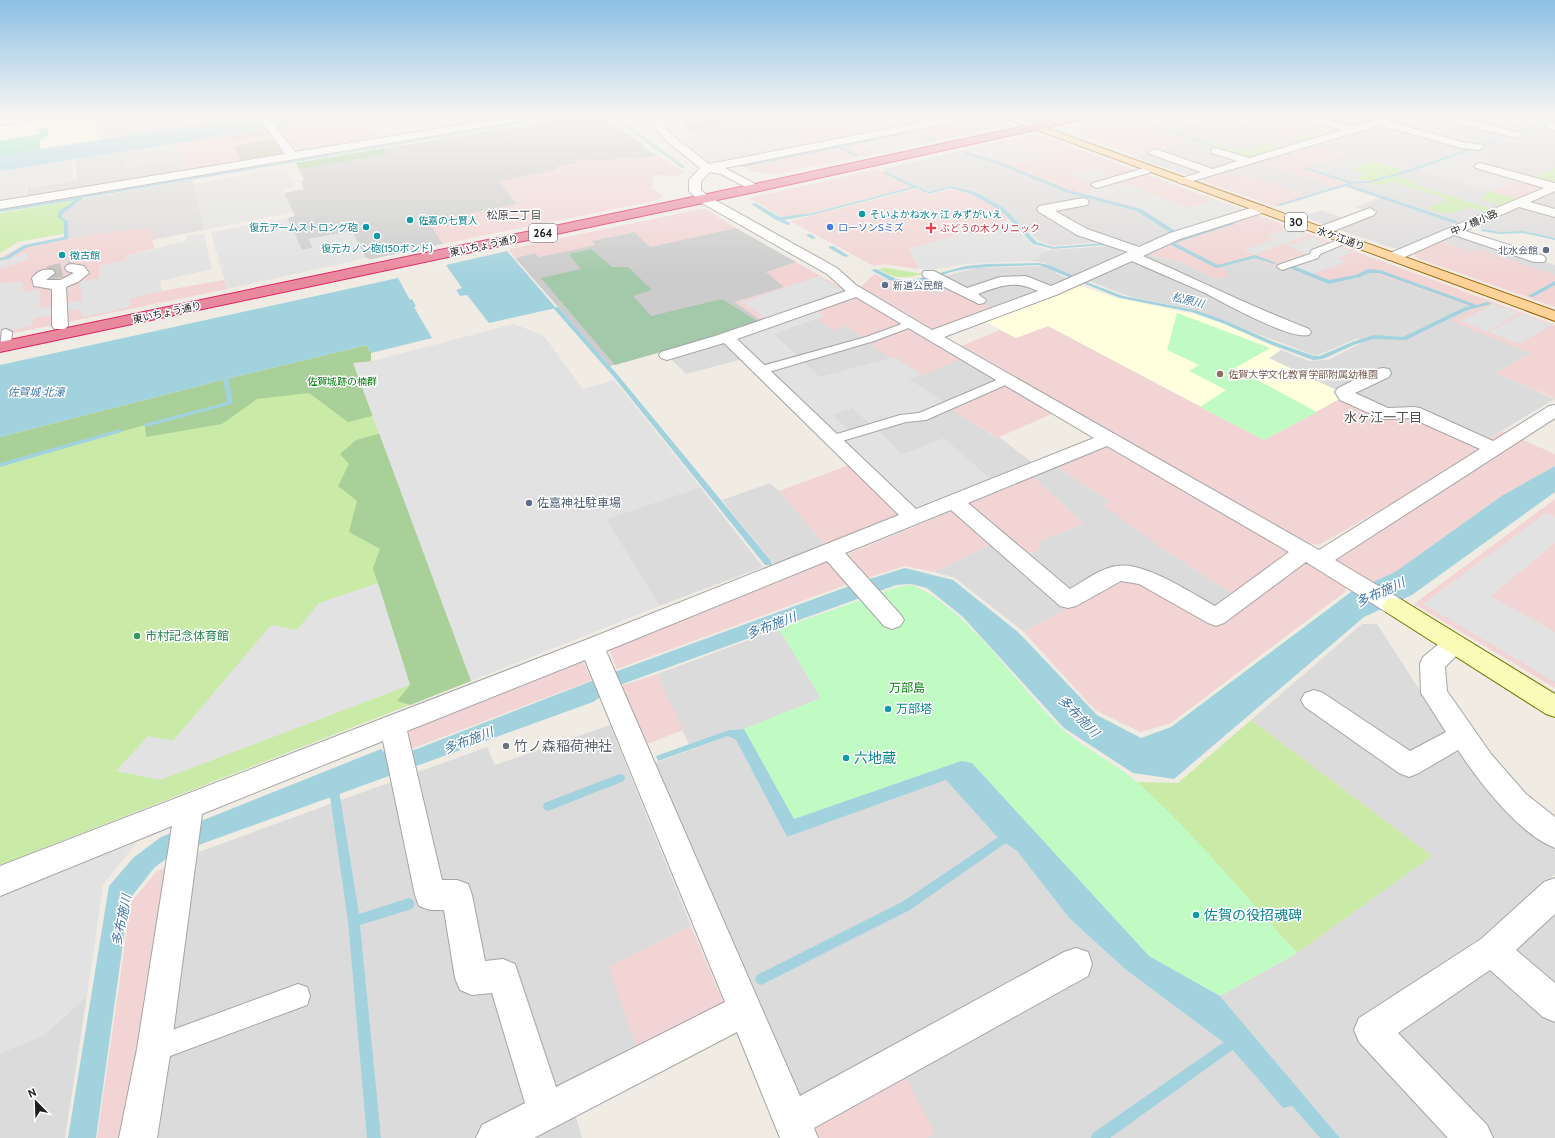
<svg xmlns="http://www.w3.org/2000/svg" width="1555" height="1138" viewBox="0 0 1555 1138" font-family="Cabin,'Noto Sans JP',sans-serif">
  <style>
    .residential { fill: #dcdbdb }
    .commercial { fill: #f1d4d3 }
    .education { fill: #ffffde }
    .religious { fill: #ccc }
    .construction { fill: #c4c4af }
    .grass { fill: #caeba8 }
    .forest { fill: #a9d098 }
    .cemetery { fill: #a4c9aa }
    .park { fill: #c0fbc4 }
    .pitch { fill: #80e1ba }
    .parking { fill: #e2e2e2 }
    .water { fill: #a3d2df }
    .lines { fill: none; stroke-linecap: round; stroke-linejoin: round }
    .stream { fill: #a3d2df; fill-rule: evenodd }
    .river { fill: #a3d2df; fill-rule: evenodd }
    .street-tunnel { stroke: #c6c3bc; stroke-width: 14; stroke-dasharray: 14 8; stroke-linecap: butt }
    .lane-casing { stroke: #a5a5a5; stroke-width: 2 }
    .street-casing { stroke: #a5a5a5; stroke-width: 2 }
    .secondary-casing { stroke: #6e7901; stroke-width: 2 }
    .primary-casing { stroke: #996400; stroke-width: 2 }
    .highway-casing { stroke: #e01f64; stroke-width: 2 }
    .lane { fill: #fff; fill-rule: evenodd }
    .street { fill: #fff; fill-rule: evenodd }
    .secondary { fill: #f9fbb6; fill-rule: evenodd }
    .primary { fill: #ffd29a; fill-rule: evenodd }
    .highway { fill: #e9899d; fill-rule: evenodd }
    .culture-dot { fill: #0f9aa8; stroke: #fff; stroke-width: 1.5 }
    .shop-dot { fill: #3f7fe0; stroke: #fff; stroke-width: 1.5 }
    .health-dot { fill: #e0444e; stroke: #fff; stroke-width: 1.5 }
    .service-dot { fill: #5c6f8a; stroke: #fff; stroke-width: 1.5 }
    .education-dot { fill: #8d6e63; stroke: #fff; stroke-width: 1.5 }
    .leisure-dot { fill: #2e9e5b; stroke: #fff; stroke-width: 1.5 }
    .worship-dot { fill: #6b7280; stroke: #fff; stroke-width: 1.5 }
    .labels { text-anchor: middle; stroke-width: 3; stroke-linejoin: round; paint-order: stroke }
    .far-culture-label { font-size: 10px; fill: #0d838f; stroke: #fff; text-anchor: start }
    .far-street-label { font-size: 10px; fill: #1e1e1e; stroke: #fff }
    .far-shop-label { font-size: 10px; fill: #366cbe; stroke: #fff; text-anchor: start }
    .far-health-label { font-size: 10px; fill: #be3a42; stroke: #fff; text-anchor: start }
    .far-service-label { font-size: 10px; fill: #4e5e75; stroke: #fff; text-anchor: end }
    .far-education-label { font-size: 10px; fill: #785e54; stroke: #fff; text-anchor: start }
    .far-park-label { font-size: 10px; fill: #088110; stroke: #fff }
    .far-neighbourhood-label { font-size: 11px; fill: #515151; stroke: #fff }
    .shield { fill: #fff; stroke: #626262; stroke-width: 1 }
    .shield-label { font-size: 11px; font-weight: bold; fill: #1e1e1e }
    .far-water-label { font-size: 11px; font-style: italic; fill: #4479a9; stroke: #fff }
    .service-label { font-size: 12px; fill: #4e5e75; stroke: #fff; text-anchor: start }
    .leisure-label { font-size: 12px; fill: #27864d; stroke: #fff; text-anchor: start }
    .park-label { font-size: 12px; fill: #088110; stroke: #fff }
    .culture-label { font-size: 12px; fill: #0d838f; stroke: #fff; text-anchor: start }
    .neighbourhood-label { font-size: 13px; fill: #515151; stroke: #fff }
    .water-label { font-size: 13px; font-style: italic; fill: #4479a9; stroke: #fff }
    .near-worship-label { font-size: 14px; fill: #5b616d; stroke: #fff; text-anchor: start }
    .near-culture-label { font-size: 14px; fill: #0d838f; stroke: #fff; text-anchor: start }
  </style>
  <rect width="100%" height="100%" fill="#f0ece4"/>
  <g class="residential">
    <polygon points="1299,116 1390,116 1346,129"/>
    <polygon points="1410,116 1482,116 1524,126 1538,121 1518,116 1555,116 1555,182 1482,166 1492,162 1418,169 1517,199 1400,249 1389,247 1303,217 1321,210 1345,219 1365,211 1355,207 1379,198 1343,186 1353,183 1305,168 1346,154 1317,145"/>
    <polygon points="1223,118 1301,143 1209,170 1155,151 1194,140 1169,132"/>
    <polygon points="174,136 178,136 185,173 26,199 28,188 77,180 75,152"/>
    <polygon points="960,151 999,164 1053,188 1123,205 1138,211 1171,233 1153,242 1133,246 1100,242 1053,246 1039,241 1003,208 974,192 949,186 929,192 882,169"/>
    <polygon points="1151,152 1205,171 1191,175 1183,174 1134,157"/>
    <polygon points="1258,162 1338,188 1310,196 1248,175 1239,178 1224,172"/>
    <polygon points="192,180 204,230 152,240 150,227 67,239 67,220 61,216 63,211 83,199"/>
    <polygon points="1555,192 1555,240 1523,231 1498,232 1475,227"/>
    <polygon points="1459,234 1555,265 1555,275 1477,249 1471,252 1441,241"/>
    <polygon points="1109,246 1129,253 1075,277 1042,262 1030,261 1048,250"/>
    <polygon points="1146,254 1178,261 1216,279 1220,266 1251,256 1280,268 1294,268 1330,283 1369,271 1476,308 1451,321 1531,353 1496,373 1555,399 1479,444 1343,397 1336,390 1269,358 1281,350 1309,361 1328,360 1361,343 1358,338 1316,356 1192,309 1131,297 1086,280"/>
    <polygon points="1042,266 1070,280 993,309 953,289 936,294 913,284 976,268"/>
    <polygon points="816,311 847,326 866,340 962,359 997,380 945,403 850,431 754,356 686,374 670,358"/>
    <polygon points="950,408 996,438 999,437 1032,462 990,479 944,439 901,455 877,429 922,418"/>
    <polygon points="1057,467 1110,502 1104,504 1164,550 1239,598 1217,614 1069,593 1024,555 1041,550 1037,542 1083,524 1034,477"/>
    <polygon points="770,483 779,491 825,545 774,564 722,500"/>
    <polygon points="700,487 763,567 659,606 606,519"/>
    <polygon points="993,543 1066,609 1024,632 955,578 934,572"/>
    <polygon points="1362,624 1377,624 1466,762 1502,801 1555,847 1555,874 1479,939 1360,1018 1460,1138 1340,1138 1220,996 1297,953 1432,856 1251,720"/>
    <polygon points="779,629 821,698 744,729 729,730 689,745 657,674"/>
    <polygon points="610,725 691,926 609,967 640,1055 569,1093 582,1138 151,1138 196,853 487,747 495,765"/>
    <polygon points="728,736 736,740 787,837 946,780 999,839 1017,851 1069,918 1125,969 1231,1048 1283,1108 1292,1106 1320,1138 927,1138 935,1133 811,1122 650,765"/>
    <polygon points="1555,914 1555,995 1507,953"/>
    <polygon points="1499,962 1555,1013 1555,1138 1491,1138 1391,1033"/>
    <polygon points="87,996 65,1138 0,1138 0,1053 44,1035"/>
  </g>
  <g class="commercial">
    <polygon points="94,116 256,116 285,155 185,173 178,144 178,136 100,146"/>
    <polygon points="270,116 388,116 365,120 379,140 298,153"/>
    <polygon points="417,116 467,116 474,123 430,132"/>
    <polygon points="686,116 958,116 716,164 678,138 697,135 676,119"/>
    <polygon points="981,116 990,117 1004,122 1004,126 777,174 751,172 741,165"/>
    <polygon points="1116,116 1299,116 1346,129 1301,143 1223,118 1170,132 1195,141 1137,156 1076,133 1075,127"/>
    <polygon points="1482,116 1518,116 1539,121 1524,126"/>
    <polygon points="1031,135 1043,136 1246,211 1171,233 1138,211 1123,205 1053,188 999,164 960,151"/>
    <polygon points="1317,145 1346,154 1305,168 1354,184 1338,188 1258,162"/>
    <polygon points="657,155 674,167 685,172 679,176 654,175 651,188 662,195 661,198 654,201 443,244 427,222 517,204 498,182 527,176 525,175 586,159 588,161 595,160 598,162 621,158 641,159"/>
    <polygon points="878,169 913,187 810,213 783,217 748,198"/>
    <polygon points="1224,172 1239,178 1248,175 1310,196 1276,207 1203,181 1202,179"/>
    <polygon points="1520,179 1546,186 1517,199 1490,191"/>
    <polygon points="916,189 929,195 951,189 972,194 1000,209 1008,220 909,249 919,269 884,264 874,266 790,221"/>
    <polygon points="701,209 706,209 736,228 650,247 633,232 592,241 595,245 539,257 535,253 515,258 509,249"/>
    <polygon points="1257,215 1555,325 1555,398 1495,373 1531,353 1450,321 1475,308 1369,271 1330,283 1294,268 1280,268 1251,256 1220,266 1229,276 1216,279 1178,261 1146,254 1180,239"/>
    <polygon points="150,227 154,248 125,256 162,291 224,280 227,289 0,336 0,258 18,248 97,234"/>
    <polygon points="1441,241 1471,252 1477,249 1555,275 1555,307 1417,258 1414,253"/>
    <polygon points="796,262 849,292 763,322 735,302 784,287 765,272"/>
    <polygon points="875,274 900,287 913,284 936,294 953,289 993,309 936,331 860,287"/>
    <polygon points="856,297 962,359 922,375 897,358 890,358 847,326 833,330 816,318 823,316 816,311"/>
    <polygon points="1048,326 1264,440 1343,397 1406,415 1479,444 1502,431 1555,454 1555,466 1503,495 1395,572 1373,582 1331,558 1403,514 1387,506 1319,545 1303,543 961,346 1000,330 1016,338"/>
    <polygon points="1005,384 1054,413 997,438 950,408"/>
    <polygon points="1110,446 1345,584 1346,591 1171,723 1140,732 1095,710 1024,632 1120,578 1142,580 1211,617 1239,598 1164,550 1103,505 1109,501 1057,467"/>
    <polygon points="852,464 904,514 825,545 779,491"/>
    <polygon points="1034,477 1083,524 1037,542 1042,550 1024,555 966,505"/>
    <polygon points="1555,499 1555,688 1414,604"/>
    <polygon points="957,509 993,543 934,572 905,566 864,579 846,555"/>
    <polygon points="829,561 848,584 617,669 609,649"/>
    <polygon points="583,662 592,680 406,751 401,733"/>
    <polygon points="657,674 683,730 642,746 618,687"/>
    <polygon points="172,865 127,1138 97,1138 131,902 157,871"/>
    <polygon points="691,926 723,1002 718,1014 640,1055 608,967"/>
    <polygon points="902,1070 935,1133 927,1138 818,1138 811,1122"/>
  </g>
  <g class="education">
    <polygon points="60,116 94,116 100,146 0,162 0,125"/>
    <polygon points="1078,285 1114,297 1194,314 1226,324 1281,350 1269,358 1336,390 1343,397 1264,440 1048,326 1016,338 984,321"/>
  </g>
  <g class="religious">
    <polygon points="580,116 603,116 644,146 644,147 648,151 652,152 657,155 641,159 621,158 598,162 595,160 588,161 586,159 575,161 577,163 556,167 558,169 499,182 517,204 428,222 443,244 372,259 366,258 360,248 309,240 313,248 302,250 287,218 295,216 284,193 304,189 301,181 304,180 296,163"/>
    <polygon points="736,228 796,262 766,272 784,287 735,302 763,322 728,333 610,366 515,258 535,253 539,257 595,245 592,241 634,232 650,247"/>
  </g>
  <g class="construction">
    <polygon points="686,116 729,116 738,122 690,130 676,119"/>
    <polygon points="268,130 271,134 233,140 231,136"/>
    <polygon points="275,139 285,155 242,163 234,146"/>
  </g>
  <g class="grass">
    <polygon points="1323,130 1334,133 1301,143 1289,139"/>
    <polygon points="1212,141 1227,148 1243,150 1263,143 1281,149 1250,158 1206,143"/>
    <polygon points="1373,161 1403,170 1394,175 1416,183 1416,185 1492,209 1485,212 1469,207 1455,212 1441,213 1426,208 1445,201 1443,197 1394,182 1380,185 1372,184 1359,178 1364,173 1351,169"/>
    <polygon points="1555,168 1555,182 1550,184 1531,179"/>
    <polygon points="1490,191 1517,199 1501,205 1480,199"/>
    <polygon points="83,199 63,211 61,216 67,220 67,233 18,242 0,253 0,213"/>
    <path d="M886 268 924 274C903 278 897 280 878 269Z"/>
    <polygon points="371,353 353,364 471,681 0,865 0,437"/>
    <polygon points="1251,720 1432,856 1297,953 1177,821 1137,782 1178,783"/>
  </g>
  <g class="forest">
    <polygon points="384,148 386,152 383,155 299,169 296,163"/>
    <polygon points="367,345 371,353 371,361 388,412 348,422 309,393 257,399 222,424 146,437 145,425 0,465 0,437 226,379"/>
    <polygon points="396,429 484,664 471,681 410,705 397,701 410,685 373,568 380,549 349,532 357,501 338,486 349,464 340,454 356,440"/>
  </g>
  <polygon class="cemetery" points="591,249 612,267 628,267 652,290 633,296 651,316 722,299 757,321 728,333 615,365 541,278 581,269 569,254"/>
  <g class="park">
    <polygon points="1177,313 1270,348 1235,368 1317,412 1264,440 1200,407 1226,390 1189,371 1199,365 1167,350"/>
    <path d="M912 585C967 608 1016 684 1059 726 1082 748 1114 762 1138 783 1195 834 1245 896 1297 953L1220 996 1149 956 972 763 961 761 794 819 744 729 821 698 779 629 897 587Z"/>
  </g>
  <polygon class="pitch" points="48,128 48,136 40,141 40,156 0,161 0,141 39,134 40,129"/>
  <g class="parking">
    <polygon points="94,116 113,116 124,132 137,130 134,122 164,117 146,119 145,116 224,116 226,118 205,122 202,118 192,120 193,123 170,127 173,135 100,146"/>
    <polygon points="1131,116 1169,116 1164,118 1190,126 1173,130"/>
    <polygon points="769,123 796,140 800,140 809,146 772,153 761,149 738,132"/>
    <polygon points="731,130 762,155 710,164 678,138"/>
    <polygon points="914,134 932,142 879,153 862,144"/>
    <polygon points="178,136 178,144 182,160 162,163 161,161 152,162 152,165 126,169 125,156 133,154 132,152 125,153 125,151 132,150 132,144"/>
    <polygon points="1010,142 1049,157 1014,164 1002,159 994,160 966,151"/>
    <polygon points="1462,153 1492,161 1483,165 1520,179 1490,191 1417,170"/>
    <polygon points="71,154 73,180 26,187 24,196 0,200 0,165"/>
    <polygon points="286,168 294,187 283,190 293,212 204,230 193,184"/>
    <polygon points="1094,169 1110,177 1087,182 1070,173"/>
    <polygon points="1115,182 1127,187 1131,185 1188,208 1213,200 1244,211 1175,232 1142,210 1128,204 1085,194 1095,187"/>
    <polygon points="287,218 302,250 313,248 308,239 352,231 366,258 227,289 211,232"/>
    <polygon points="1008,220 1032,244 1048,250 1030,261 965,264 930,270 919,269 909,249"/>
    <polygon points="1288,228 1308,235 1254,255 1244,250 1275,239 1267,235"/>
    <polygon points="204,233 212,269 160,281 162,291 130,299 129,307 82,317 80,309 34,318 32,326 0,333 0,283 23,281 23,292 40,289 40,308 82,300 79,282 99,278 99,266 127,260 125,256 186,241 187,236"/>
    <polygon points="1311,237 1353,252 1338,258 1347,262 1313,274 1286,263 1309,255 1287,246"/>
    <polygon points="27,253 27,260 0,269 0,261"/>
    <polygon points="819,276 847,293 768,319 742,302"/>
    <polygon points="1492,304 1519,313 1487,332 1460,321"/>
    <polygon points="816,311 824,316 774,334 820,377 890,358 897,358 922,375 909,379 945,403 916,414 871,425 852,408 832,415 850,431 877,429 902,455 944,438 990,479 910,509 733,337"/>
    <polygon points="1522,314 1552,325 1519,344 1489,332"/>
    <polygon points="514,324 544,336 583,389 614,380 700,487 606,519 659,606 471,681 353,363 372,361"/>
    <polygon points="1547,512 1555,517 1555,543 1491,596 1555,632 1555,682 1423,604"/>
    <polygon points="378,583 410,685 160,780 116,771 148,736 173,741 271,625 297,630 319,603"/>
    <polygon points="137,842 103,885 87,996 44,1035 0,1053 0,896"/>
  </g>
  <g class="water">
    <polygon points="507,251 556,308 489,323 467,295 460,296 456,290 462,288 446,265"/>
    <polygon points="398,278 410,300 412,299 416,306 414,307 432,338 371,353 367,345 226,379 0,437 0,365"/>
    <polygon points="1555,466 1555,492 1412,595 1364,617 1174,779 1133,773 1064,728 963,617 927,588 911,584 896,585 617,686 593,702 171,855 154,868 129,900 96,1138 68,1138 109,886 133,858 161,837 381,749 391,759 620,670 863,581 905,568 953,580 1018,632 1097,715 1141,738 1171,727 1351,592 1395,572 1503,495"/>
    <polygon points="744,729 794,819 961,761 972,763 1149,956 1220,996 1340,1138 1320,1138 1292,1106 1283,1108 1231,1048 1125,969 1069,918 1017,851 999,839 946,780 787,837 736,740 728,736 658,761 656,756 729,730"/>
  </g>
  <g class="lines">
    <g class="stream">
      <polygon points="558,116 567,116 83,198 63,213 61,217 68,221 68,239 28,247 8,259 0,260 0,258 5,257 24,245 64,237 64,222 57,217 59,211 76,200 0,212 0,210"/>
      <polygon points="611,116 615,116 684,166 684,168 682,168"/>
      <polygon points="1120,116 1126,116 1171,131 1230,116 1236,116 1175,132 1245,156 1242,157"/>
      <polygon points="1555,118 1555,120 1413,171 1370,183 1356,183 1350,185 1457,221 1457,223 1453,223 1345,186 1280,206 1276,205 1348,183 1305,169 1305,167 1352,182 1370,181 1411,169"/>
      <polygon points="914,130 936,140 933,141 914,132 842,147 858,155 857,157 838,148 743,167 741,166"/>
      <polygon points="964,151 1000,162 1069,190 1141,209 1185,237 1235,222 1235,224 1175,243 1218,265 1255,255 1276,263 1274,264 1255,258 1216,268 1169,244 1169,242 1180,239 1137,211 1065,192 998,164 963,153"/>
      <polygon points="885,171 929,192 950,186 975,192 1004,208 1037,242 1053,247 1104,243 1106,244 1104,245 1053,249 1033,244 1000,210 971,194 950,188 929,194 916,188 812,215 784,220 790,223 790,225 788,225 776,220 751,204 755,203 780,217 812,213 912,187 884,173"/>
      <polygon points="1483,229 1500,232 1523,231 1555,238 1555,240 1523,233 1500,234 1481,231 1481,230"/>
      <polygon points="807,234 811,234 816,238 812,239 807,236"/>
      <polygon points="829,246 833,246 849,256 845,257 829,248"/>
      <polygon points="1039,263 1049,265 1089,283 1123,296 1195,310 1226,321 1274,342 1314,356 1320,356 1352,342 1374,335 1403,337 1463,308 1471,306 1379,273 1369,273 1360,277 1329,284 1292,269 1292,267 1296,267 1329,280 1356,275 1368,269 1380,270 1477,305 1488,302 1491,304 1467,310 1406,340 1374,339 1356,344 1323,359 1313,360 1270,344 1222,323 1192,312 1120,298 1039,265 987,267 966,269 951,272 924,281 909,284 898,283 889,280 871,270 876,269 896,279 909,281 966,266 987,264"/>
      <polygon points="1555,281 1555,285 1533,297 1528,296"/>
      <polygon points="554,307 558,307 617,374 771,561 772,563 771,565 765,565 613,376 554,309"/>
      <polygon points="226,377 229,379 233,403 232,404 146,427 143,425 144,424 227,402 223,379"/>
      <polygon points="120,429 123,431 122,432 0,467 0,463"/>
      <polygon points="620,774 624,775 625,778 624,781 548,811 544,809 543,806 544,803"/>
      <polygon points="334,786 338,787 339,790 359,914 409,898 413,900 415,904 413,908 409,910 360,925 381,1138 367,1138 348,921 329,790 330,787"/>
      <polygon points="1009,830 1013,832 1014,835 1013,838 910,910 765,983 761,985 757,983 755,979 757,975 902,902"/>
      <polygon points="1238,1033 1242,1035 1244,1039 1242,1043 1110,1138 1091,1138 1093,1133 1234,1035"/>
    </g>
    <polygon class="river" points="258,116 314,116 311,121 303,123 0,171 0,155"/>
    <polyline class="street-tunnel" points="48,273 72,268"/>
    <g class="lane-casing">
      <g id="lane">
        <polygon points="1346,237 1349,238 1349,242 1320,254 1318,258 1282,270 1277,267 1278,265 1310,254 1312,250"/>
        <polygon points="910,321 916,324 914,326 874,341 762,374 756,370 758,367 866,337"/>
        <polygon points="6,329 12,332 11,346 5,349 0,347 2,330"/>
        <polygon points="1006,376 1010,377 1012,380 1010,383 926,420 906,422 832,444 827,443 825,440 827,437 900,415 919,413"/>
        <polygon points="298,984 307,987 310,996 307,1005 154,1062 145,1058 141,1049 145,1040"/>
      </g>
    </g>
    <g class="street-casing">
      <g id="street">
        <polygon points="20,116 45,116 40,119 0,125 0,119"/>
        <polygon points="258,116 268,116 295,152 514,116 537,116 532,119 0,209 0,201 285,154"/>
        <path d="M641 116H653L656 118 673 136 709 164 954 116H974L969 119 725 168 759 186 761 188 759 190 755 192 721 174 710 172 701 181V190L708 196 837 268 856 285 932 330 1038 291C1014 280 1002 285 978 294L986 300 984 303 979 304 924 277 922 274 924 271H934L967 288 1000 277 1026 276 1051 286 1128 252 1077 235 1039 212 1037 209 1039 206 1083 198 1087 199 1089 202 1087 205 1055 211 1087 229 1139 247 1170 233 1257 206H1265L1267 209 1265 212 1180 239 1143 256C1198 280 1252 307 1309 329L1311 332 1309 335C1290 340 1224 303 1205 293 1181 282 1156 272 1132 261L1056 295 944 337 1319 550 1480 449 1411 418 1386 419 1380 418 1340 400 1335 392 1338 388 1377 369 1383 368 1389 369 1391 373 1389 377 1355 393 1388 408 1414 407 1420 408 1493 441 1549 406 1555 405V418L1335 560 1402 600 1406 606 1402 612 1394 614 1386 612 1306 562 1224 623 1216 626 1208 623 1139 584 1121 581 1076 606 1068 608 1060 606 951 510 845 553 900 614 904 620 900 626 892 629 884 626 827 561 606 651 800 1096 1064 952 1076 948 1088 952 1092 964 1088 976 814 1128 818 1138H780L737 1032 534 1138H476L482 1125 525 1103 492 993 472 995 460 990 455 978 444 910H430L419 906 415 895 383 741 202 814 171 1049 157 1138H119L137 1049 172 826 0 896V866L583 641 899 515 724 343 667 360 661 358 659 355 661 352 715 336 846 291 827 274 700 202 689 191V180L700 168 665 140 650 122ZM856 297 1094 438 916 509 737 339ZM1107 446 1289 552 1215 606C1191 593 1144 561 1117 566 1101 568 1084 581 1070 589L968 503ZM585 660 725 1002 556 1087 515 964 503 959 485 961 472 895 468 884 457 880H442L407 731Z"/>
        <polygon points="1311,116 1353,127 1389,116 1405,116 1390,122 1462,142 1483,145 1484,147 1479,150 1461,148 1380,125 1183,184 1179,183 1177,181 1179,179 1201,172 1150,154 1149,152 1154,149 1158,150 1213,169 1237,161 1212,153 1211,151 1212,149 1216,148 1249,158 1342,130 1308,121 1306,119 1308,117"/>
        <polygon points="1436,116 1453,116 1520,133 1521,135 1516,138 1438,118"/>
        <polygon points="1550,123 1555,124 1555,131 1545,126"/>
        <polygon points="1480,163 1555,183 1555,191 1530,202 1555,209 1555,217 1519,207 1465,231 1544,256 1546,259 1544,262 1534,262 1454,235 1398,260 1388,260 1386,257 1388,254 1544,188 1476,168 1474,166"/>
        <polygon points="1151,166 1157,169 1155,171 1097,188 1091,185 1093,183"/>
        <polygon points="1370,208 1376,212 1374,215 1326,234 1321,235 1315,231 1316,228"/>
        <path d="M72 264 84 266 89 273 78 282 66 287 68 326 65 329H55L52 326V289L34 286 32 278C37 271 45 268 53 270L55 273 46 280H60L74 273 67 271 65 268 67 265Z"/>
        <path d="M1454 635 1462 638 1466 644 1462 650 1445 667 1447 691 1491 754 1526 794 1555 817V848C1520 835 1479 782 1458 750L1419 773 1409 777 1399 773 1305 707 1301 700 1305 693 1314 690 1323 693 1410 751 1446 732 1421 693 1420 664 1423 657 1446 638Z"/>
        <polygon points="1555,878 1555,914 1516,950 1555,983 1555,1022 1543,1017 1490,970 1398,1033 1487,1125 1493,1138 1448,1138 1359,1042 1354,1030 1359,1018 1481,939 1544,882"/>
      </g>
    </g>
    <g class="secondary-casing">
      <polygon id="secondary" points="1394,598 1402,600 1555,694 1555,717 1546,714 1386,612 1382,606 1386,600"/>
    </g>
    <g class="primary-casing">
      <polygon id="primary" points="999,116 1013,116 1555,311 1555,321"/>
    </g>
    <g class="highway-casing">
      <polygon id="highway" points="1071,116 1090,116 1085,119 755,192 0,352 0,342 755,184"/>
    </g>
    <use href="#lane" class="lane"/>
    <use href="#street" class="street"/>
    <use href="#secondary" class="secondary"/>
    <use href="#primary" class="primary"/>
    <use href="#highway" class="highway"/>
  </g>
  <linearGradient id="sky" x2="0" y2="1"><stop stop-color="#8cc0e4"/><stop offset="0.42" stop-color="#f8f6f3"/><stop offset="1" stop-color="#f8f6f3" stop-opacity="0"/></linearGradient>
  <rect width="1555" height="275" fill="url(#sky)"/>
  <g class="culture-dot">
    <circle cx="862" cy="214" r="4"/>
    <circle cx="410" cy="220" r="4"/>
    <circle cx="366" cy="227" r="4"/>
    <circle cx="377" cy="236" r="4"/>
    <circle cx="62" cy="255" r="4"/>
    <circle cx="888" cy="709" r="4"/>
    <circle cx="846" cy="758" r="4"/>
    <circle cx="1196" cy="915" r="4"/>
  </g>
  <circle class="shop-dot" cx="830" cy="227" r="4"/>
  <path class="health-dot" d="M929 222h4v4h4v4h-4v4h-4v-4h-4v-4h4z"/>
  <g class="service-dot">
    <circle cx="1546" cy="250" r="4"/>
    <circle cx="885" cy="285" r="4"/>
    <circle cx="529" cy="503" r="4"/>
  </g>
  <circle class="education-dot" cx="1220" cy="374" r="4"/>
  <circle class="leisure-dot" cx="137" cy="636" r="4"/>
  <circle class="worship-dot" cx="506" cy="746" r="4"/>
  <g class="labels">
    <g class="far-culture-label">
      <text x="870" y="218">そいよかね水ヶ江 みずがいえ</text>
      <text x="418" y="224">佐嘉の七賢人</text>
      <text x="358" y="231" text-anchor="end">復元アームストロング砲</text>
      <text x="377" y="252" text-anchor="middle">復元カノン砲(150ポンド)</text>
      <text x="70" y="259">徴古館</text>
    </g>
    <g class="far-street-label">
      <text transform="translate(1474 222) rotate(-23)" y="4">中ノ橋小路</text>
      <text transform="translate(1341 238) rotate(20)" y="4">水ケ江通り</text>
      <text transform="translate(484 245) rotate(-12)" y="4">東いちょう通り</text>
      <text transform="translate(167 312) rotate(-12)" y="4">東いちょう通り</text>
    </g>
    <g class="far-shop-label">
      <text x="838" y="231">ローソンSミズ</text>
    </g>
    <g class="far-health-label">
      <text x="940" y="232">ぶどうの木クリニック</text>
    </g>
    <g class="far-service-label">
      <text x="1538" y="254">北水会館</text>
      <text x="893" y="289" text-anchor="start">新道公民館</text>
    </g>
    <g class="far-education-label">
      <text x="1228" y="378">佐賀大学文化教育学部附属幼稚園</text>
    </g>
    <g class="far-park-label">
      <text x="342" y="385">佐賀城跡の楠群</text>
    </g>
    <g class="far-neighbourhood-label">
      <text x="514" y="219">松原二丁目</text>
    </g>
    <g class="shield">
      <rect x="1285" y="213" width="22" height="18" rx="3"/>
      <rect x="529" y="224" width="28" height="18" rx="3"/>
    </g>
    <g class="shield-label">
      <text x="1296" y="226">30</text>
      <text x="543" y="237">264</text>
    </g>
    <g class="far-water-label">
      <text transform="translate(1188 300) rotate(14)" y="4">松原川</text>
      <text x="36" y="396">佐賀城 北濠</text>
    </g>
    <g class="service-label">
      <text x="537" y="507">佐嘉神社駐車場</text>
    </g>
    <g class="leisure-label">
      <text x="145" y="640">市村記念体育館</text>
    </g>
    <g class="park-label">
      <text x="907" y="692">万部島</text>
    </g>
    <g class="culture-label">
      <text x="896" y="713">万部塔</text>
    </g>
    <g class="neighbourhood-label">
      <text x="1383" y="422">水ヶ江一丁目</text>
    </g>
    <g class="water-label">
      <text transform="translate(1380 592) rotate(-24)" y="5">多布施川</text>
      <text transform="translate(771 625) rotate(-21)" y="5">多布施川</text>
      <text transform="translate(1079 716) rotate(46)" y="5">多布施川</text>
      <text transform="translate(468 740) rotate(-21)" y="5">多布施川</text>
      <text transform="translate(121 920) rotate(-78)" y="5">多布施川</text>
    </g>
    <g class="near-worship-label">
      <text x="514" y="751">竹ノ森稲荷神社</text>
    </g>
    <g class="near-culture-label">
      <text x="854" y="763">六地蔵</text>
      <text x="1204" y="920">佐賀の役招魂碑</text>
    </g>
  </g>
  <g transform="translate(36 1102) rotate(337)" stroke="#ffffff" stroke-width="3" paint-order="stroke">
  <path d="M0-3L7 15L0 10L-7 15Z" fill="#1e1e1e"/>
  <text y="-6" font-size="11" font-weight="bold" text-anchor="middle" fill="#1e1e1e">N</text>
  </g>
</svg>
